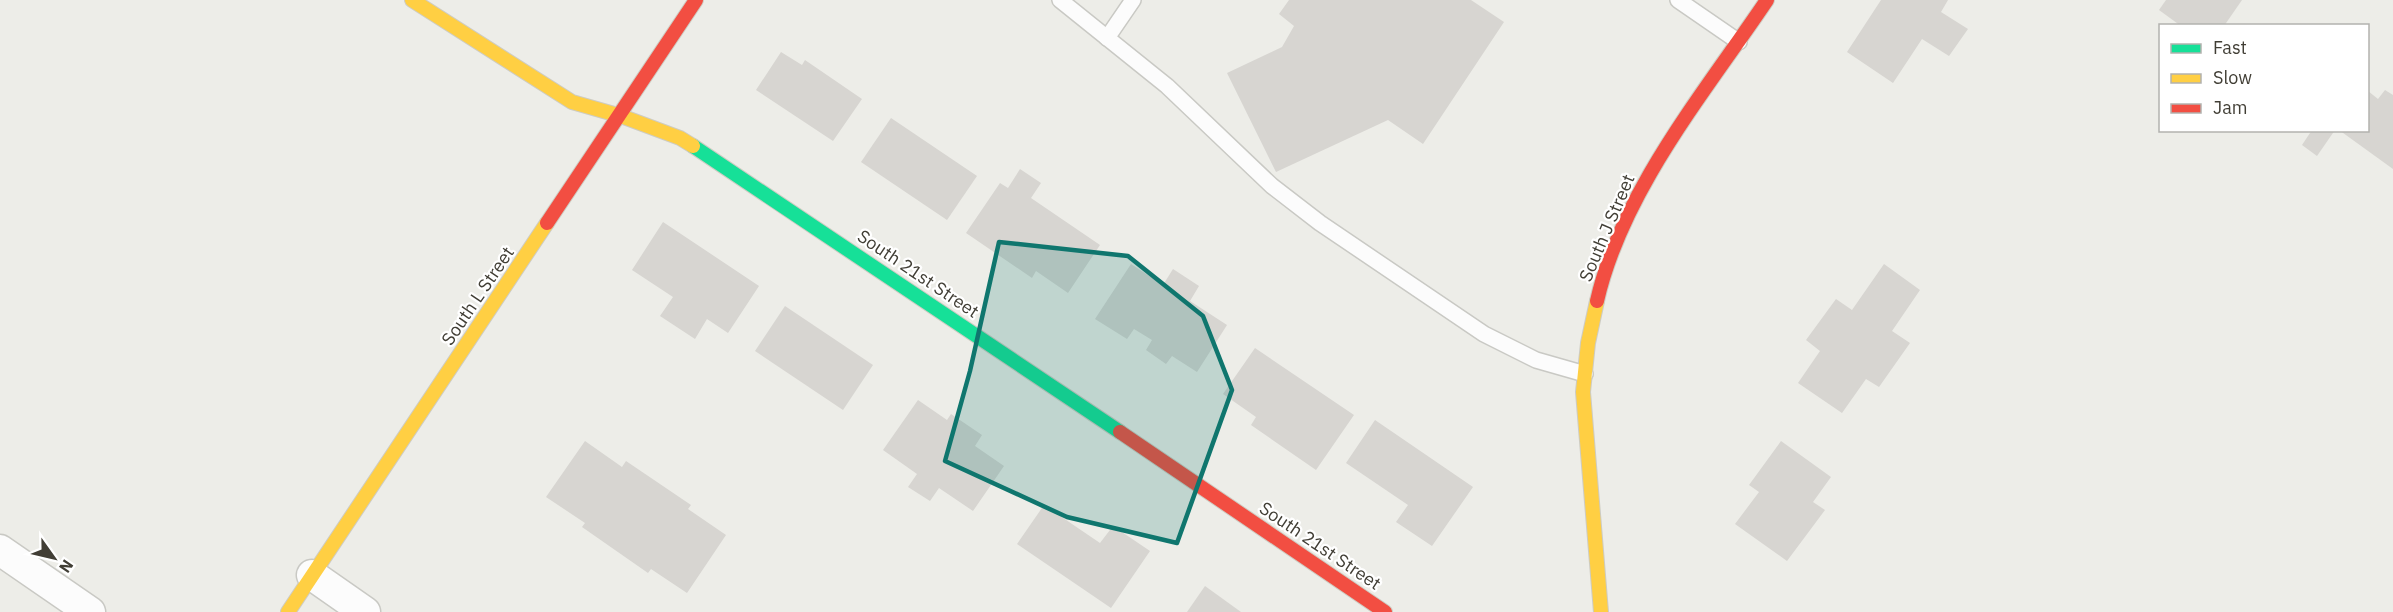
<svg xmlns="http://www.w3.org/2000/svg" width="2393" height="612" viewBox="0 0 2393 612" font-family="'IBM Plex Sans',sans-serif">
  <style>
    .building { fill: #d7d5d1 }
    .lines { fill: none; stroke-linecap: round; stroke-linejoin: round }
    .lane-casing { stroke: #c9c9c4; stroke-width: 18 }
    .street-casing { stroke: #c9c9c4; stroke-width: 33 }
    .fast-casing { stroke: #ceccc2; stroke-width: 16 }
    .slow-casing { stroke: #ceccc2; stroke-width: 16 }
    .jam-casing { stroke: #ceccc2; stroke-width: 16 }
    .lane { stroke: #fcfcfc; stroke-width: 15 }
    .street { stroke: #fcfcfc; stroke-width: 30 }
    .fast { stroke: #16e098; stroke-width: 14 }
    .slow { stroke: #ffcf43; stroke-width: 14 }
    .jam { stroke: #f24e42; stroke-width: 14 }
    .marked { fill: #0f766e; fill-opacity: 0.2; stroke: #0f766e; stroke-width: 4.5; stroke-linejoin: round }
    .labels { text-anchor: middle; stroke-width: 4.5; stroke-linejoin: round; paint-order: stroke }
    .street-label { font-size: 18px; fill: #413e35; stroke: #fff }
  </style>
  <rect width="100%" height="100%" fill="#edede8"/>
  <g class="building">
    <polygon points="1289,0 1471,0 1504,22 1423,144 1388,120 1276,172 1227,73 1282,47 1294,26 1279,14"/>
    <polygon points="1881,0 1948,0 1941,12 1968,29 1949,56 1922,39 1893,83 1847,52"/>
    <polygon points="2166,0 2242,0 2224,26 2181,26 2159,10"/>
    <polygon points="781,52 802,65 805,60 862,99 833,141 756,90"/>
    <polygon points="2385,90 2393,95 2393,169 2339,130 2368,130 2368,91 2378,99"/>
    <polygon points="891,118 977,176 947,220 861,162"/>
    <polygon points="2312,130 2335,130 2317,156 2302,145"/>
    <polygon points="1020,169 1041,183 1031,198 1100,245 1068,293 1036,271 1032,278 966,233 1000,183 1008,188"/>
    <polygon points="663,222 759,286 728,333 707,319 695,339 660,316 673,297 632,270"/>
    <polygon points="1131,264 1163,285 1173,269 1199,286 1190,301 1227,325 1197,372 1172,356 1166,364 1146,350 1152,340 1134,329 1127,339 1095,319"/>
    <polygon points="1884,264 1920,290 1892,331 1910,343 1879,387 1866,379 1842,413 1798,383 1820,351 1806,340 1836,299 1852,310"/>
    <polygon points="785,306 873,365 843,410 755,351"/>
    <polygon points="1255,348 1354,415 1316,470 1251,425 1256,417 1223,394"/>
    <polygon points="918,400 947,420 951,414 982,435 975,446 1004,466 973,511 939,488 930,501 908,487 917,474 883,450"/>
    <polygon points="1375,420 1473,487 1432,546 1396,522 1408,505 1346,463"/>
    <polygon points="585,441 622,467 626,461 691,505 688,509 726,535 687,593 651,569 648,573 582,527 585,523 546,497"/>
    <polygon points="1781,441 1831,477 1813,502 1825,510 1787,561 1735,524 1759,492 1749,485"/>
    <polygon points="1044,505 1100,543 1113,526 1150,551 1111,608 1017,544"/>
    <polygon points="1205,586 1241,612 1187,612"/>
  </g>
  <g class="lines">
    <g class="lane-casing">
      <g id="lane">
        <polyline points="1060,0 1167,86 1272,186 1320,223 1484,334 1536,360 1585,374"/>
        <polyline points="1678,0 1739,42"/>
        <polyline points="1107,38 1133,0"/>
      </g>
    </g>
    <g class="street-casing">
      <g id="street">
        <polyline points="0,550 90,612"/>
        <polyline points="312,575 365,612"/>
      </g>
    </g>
    <g class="fast-casing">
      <polyline id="fast" points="693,146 1120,432"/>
    </g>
    <g class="slow-casing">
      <g id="slow">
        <polyline points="412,0 572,102 621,116 680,138 693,146"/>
        <polyline points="1597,301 1588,343 1583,392 1601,612"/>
        <polyline points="288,612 547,223"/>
      </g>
    </g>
    <g class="jam-casing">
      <g id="jam">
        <polyline points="547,223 696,0"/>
        <path d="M1597 301C1622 191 1705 92 1767 0"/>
        <polyline points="1120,432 1385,612"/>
      </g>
    </g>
    <use href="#lane" class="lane"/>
    <use href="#street" class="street"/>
    <use href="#fast" class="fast"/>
    <use href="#slow" class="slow"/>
    <use href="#jam" class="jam"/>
  </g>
  <path class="marked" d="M999 242 1128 256 1203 316 1232 390 1177 543 1067 517 945 461 970 371Z"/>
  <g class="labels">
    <g class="street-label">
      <text transform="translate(1607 228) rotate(-67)" y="6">South J Street</text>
      <text transform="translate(918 274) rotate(34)" y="6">South 21st Street</text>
      <text transform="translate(478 296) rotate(-56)" y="6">South L Street</text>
      <text transform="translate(1320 546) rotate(34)" y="6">South 21st Street</text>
    </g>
  </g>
  <rect x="2159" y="24" width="210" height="108" fill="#ffffff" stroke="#b3b2ae" stroke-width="1.5"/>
  <rect x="2171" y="44" width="30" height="9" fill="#16e098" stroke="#b3b2ae" stroke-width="1.5"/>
  <text x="2213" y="54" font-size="18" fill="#413e35">Fast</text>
  <rect x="2171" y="74" width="30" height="9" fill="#ffcf43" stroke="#b3b2ae" stroke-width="1.5"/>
  <text x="2213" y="84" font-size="18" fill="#413e35">Slow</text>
  <rect x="2171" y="104" width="30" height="9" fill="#f24e42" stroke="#b3b2ae" stroke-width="1.5"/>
  <text x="2213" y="114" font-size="18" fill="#413e35">Jam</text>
  <g transform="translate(54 558) rotate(124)" stroke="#ffffff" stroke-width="4.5" paint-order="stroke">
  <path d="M0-4.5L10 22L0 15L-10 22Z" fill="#413e35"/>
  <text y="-9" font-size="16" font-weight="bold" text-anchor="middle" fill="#413e35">N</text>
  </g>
</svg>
